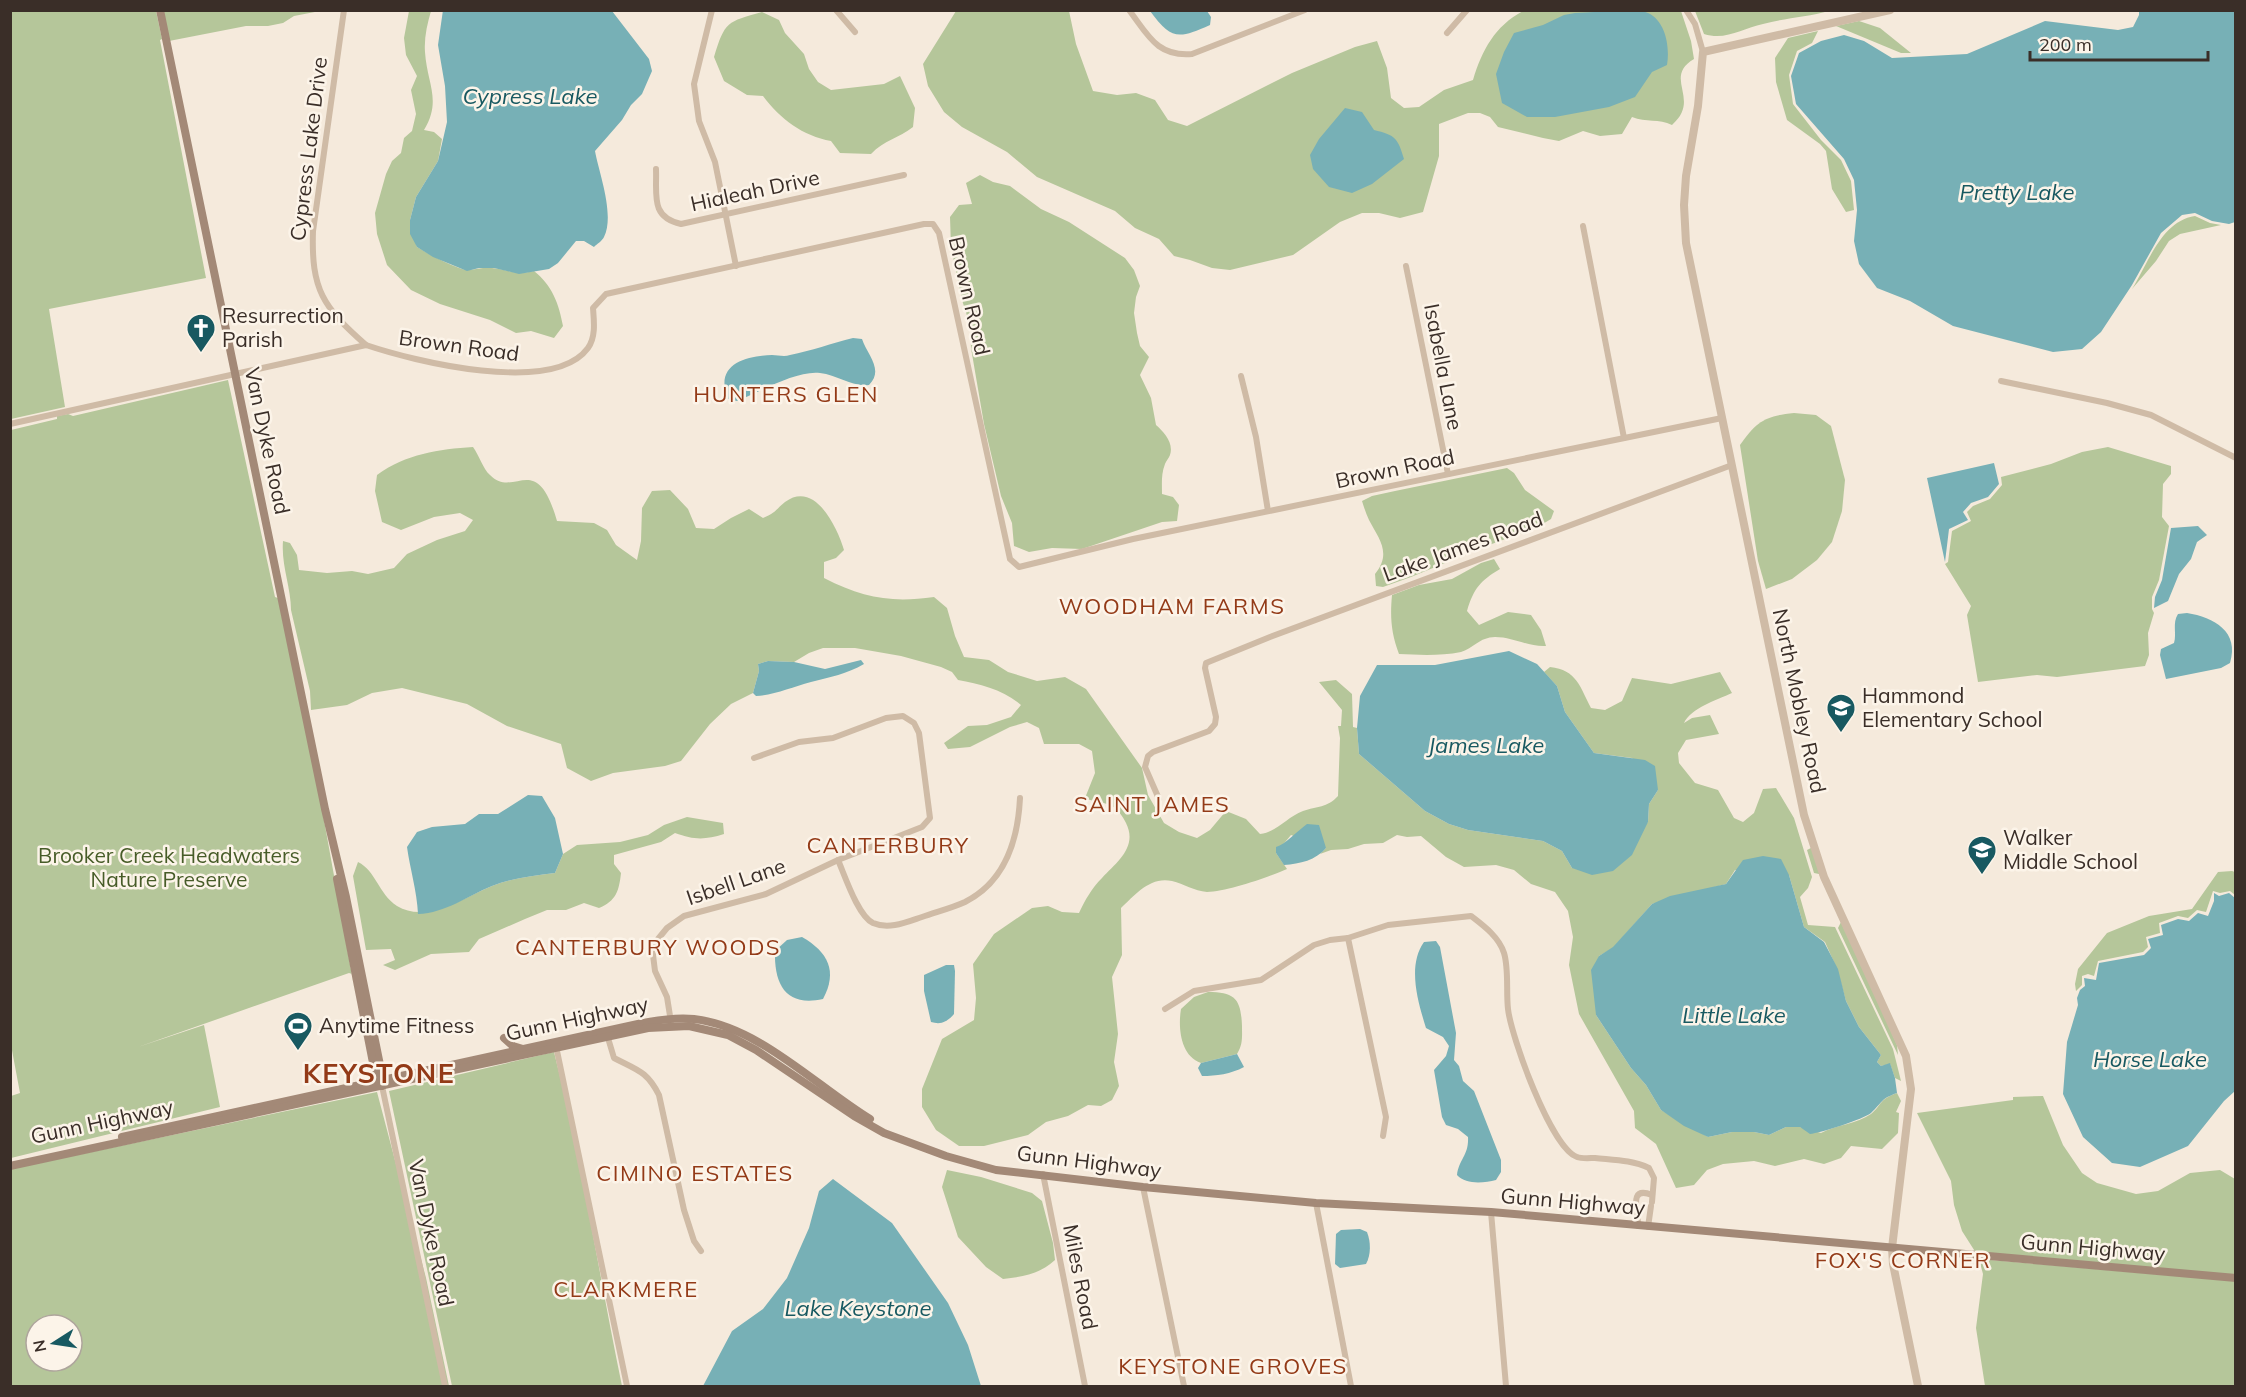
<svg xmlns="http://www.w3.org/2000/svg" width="2246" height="1397" viewBox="0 0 2246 1397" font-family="Mulish,sans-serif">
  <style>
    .green { fill: #b5c69a; fill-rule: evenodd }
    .water { fill: #77b0b6 }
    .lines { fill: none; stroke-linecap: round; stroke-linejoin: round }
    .minor { stroke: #cfbba6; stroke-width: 6 }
    .tertiary { stroke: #cfbba6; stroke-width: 8 }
    .secondary { stroke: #a38977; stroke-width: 8 }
    .labels { text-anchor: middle; stroke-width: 5; stroke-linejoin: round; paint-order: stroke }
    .street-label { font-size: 21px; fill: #3a2e28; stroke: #fcf4e9 }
    .poi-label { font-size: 21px; fill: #3a2e28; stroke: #fcf4e9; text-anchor: start }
    .park-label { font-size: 21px; fill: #475c28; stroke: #fcf4e9 }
    .water-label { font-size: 22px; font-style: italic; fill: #185961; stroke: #fcf4e9 }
    .neighbourhood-label { font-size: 22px; letter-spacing: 1.5px; fill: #933a17; stroke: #fcf4e9 }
    .district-label { font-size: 27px; font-weight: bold; letter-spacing: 1.5px; fill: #933a17; stroke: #fcf4e9 }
  </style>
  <rect width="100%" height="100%" fill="#f5eadc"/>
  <g class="green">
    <polygon points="10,11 156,11 162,39 160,40 206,278 49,309 65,407 11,419"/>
    <polygon points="163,11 320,11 294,16 283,23 268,26 246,26 169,41"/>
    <path d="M409 11H431C427 25 424 38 425 52 427 84 442 100 424 130L434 132 442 139 438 161 416 197 410 220 417 247C427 253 458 270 468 270 476 270 483 267 492 268 509 270 516 275 534 271 552 285 559 304 563 326L554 338 531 331 516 333 490 320 440 304 411 290 387 265 377 234 375 213 386 174 392 161 401 153 404 138 412 131 416 114 411 90 417 76 406 55 404 38Z"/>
    <path d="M956 11H1069L1076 44 1093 91 1117 95 1136 93 1155 100 1168 120 1187 126 1292 73 1355 47 1377 41 1387 68 1391 98 1404 108 1419 107 1444 90 1473 80C1482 50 1495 26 1523 11H1681L1691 41 1694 59C1662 78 1702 99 1672 125 1659 118 1646 123 1632 117L1622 134 1600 136 1583 131 1559 141 1543 138 1498 127 1490 117 1480 113H1468L1439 124V156L1423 212 1400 218 1379 213H1362L1340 222 1293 255 1230 270 1212 268 1190 260 1174 256 1159 239 1135 228 1115 211 1037 177 1007 152 962 127 944 112 928 86 923 64Z"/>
    <path d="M1695 11H1829C1808 17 1785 18 1763 24 1743 28 1726 41 1704 34Z"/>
    <path d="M762 12 779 20 785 33 804 54 809 69 818 82 831 90 884 84 900 76 915 108 913 127C899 138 884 140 871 154L840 153 831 141C803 136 780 119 763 96L747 95 724 81 714 57C725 21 727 22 762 12Z"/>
    <polygon points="1859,21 1880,28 1911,53 1901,53 1836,26"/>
    <polygon points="1818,31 1812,43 1797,51 1789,75 1793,104 1821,140 1841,160 1851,181 1854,210 1846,212 1832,189 1826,151 1820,144 1787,120 1776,82 1775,58 1788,38"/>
    <path d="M980 175 993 182 1010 186 1041 209 1069 222 1125 258 1134 270 1140 286 1136 297 1134 313 1137 333 1140 346 1149 357 1140 375 1151 398 1156 425C1164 432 1174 443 1170 455 1169 458 1166 461 1165 464 1161 474 1162 484 1162 494L1173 497 1179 505 1177 521 1162 522 1082 549 1052 548 1029 552 1014 546 1012 523 1001 496 984 424 971 348 970 325 962 300 951 247 950 217 959 205 972 204 966 183Z"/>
    <path d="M2195 216 2210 223 2221 225 2180 234 2169 241 2156 261 2132 289C2148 264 2161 221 2195 216Z"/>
    <polygon points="228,380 275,597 278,598 322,809 355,992 352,974 349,973 138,1047 204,1025 220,1107 11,1158 11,1096 20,1093 11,1045 11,430 57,419 57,416 68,414 73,416"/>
    <path d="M1794 413 1816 415 1831 426 1845 480 1842 511 1832 542 1817 560 1792 579 1766 589 1758 561 1740 445C1757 421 1765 416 1794 413Z"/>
    <path d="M473 447C479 455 483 469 490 475 515 500 536 448 557 521L594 523 607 530 616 545 637 560 641 541 642 508 652 491 670 490 688 509 696 528 714 529 731 518 749 509 763 518C777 512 775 510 785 502 815 480 837 527 844 550L836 558 824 562V578C863 598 891 603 934 597L947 608 955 636 964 657 989 660 1008 672 1037 681 1065 677 1086 689 1142 768 1148 795 1164 823 1179 832 1197 838 1210 830 1226 811 1246 819 1260 834C1277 832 1287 817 1303 811 1317 806 1327 808 1338 796L1340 738 1338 726H1341L1342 710 1319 682 1336 680 1352 694 1353 727 1357 728 1359 754 1425 811 1449 824 1468 830 1543 841 1562 851 1572 868 1648 822 1649 804 1658 790 1632 758 1594 753 1565 712 1557 686 1544 672 1550 667C1577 670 1580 687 1591 708L1605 710 1622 701 1632 678 1671 684 1720 672 1732 693C1717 700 1691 708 1684 723L1692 718 1710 715 1719 734 1686 740 1678 753 1679 763 1695 783 1718 790 1734 818 1743 822 1754 813 1763 789 1776 788 1794 818 1812 877 1808 888 1800 897 1808 925 1835 927 1893 1049 1901 1081 1895 1078 1890 1064 1881 1066 1877 1062 1881 1055 1859 1027 1846 1001 1837 969 1825 942 1804 927 1789 875 1735 870 1726 884 1652 904 1613 948 1599 956 1596 1015 1631 1068 1646 1085 1661 1110 1708 1137 1732 1132H1754L1769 1135 1786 1127H1800L1821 1133C1836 1125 1857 1124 1871 1114 1883 1104 1878 1100 1897 1093L1901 1101 1896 1112 1899 1113 1898 1133 1882 1149 1851 1146 1841 1158 1824 1164 1804 1159 1775 1166 1754 1161 1723 1164 1707 1170 1694 1185 1676 1188 1656 1144 1635 1128 1634 1111 1579 1014 1569 965 1573 937 1568 911 1555 892 1531 884 1514 870 1496 865 1464 867 1446 857 1421 836 1407 837 1397 835 1383 843 1364 844 1348 849 1331 850 1320 854 1326 848 1291 835 1276 853 1287 869C1269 877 1227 892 1207 892 1194 891 1184 884 1172 881 1150 876 1135 895 1121 908L1122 955 1112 977 1118 1034 1114 1062 1119 1086 1112 1100 1101 1106 1088 1105 1068 1116 1046 1122 1028 1135 984 1146H959L936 1130 922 1107V1089L942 1039 974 1020 976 998 973 964 994 934 1032 908 1048 906 1062 912 1079 913C1085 900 1092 888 1102 878 1117 862 1138 847 1126 823 1123 817 1119 811 1115 808 1105 801 1095 803 1085 798L1095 773 1092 751 1079 744H1044L1039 728 1027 722 1010 727 970 747 948 749 944 743 968 726 987 725 1011 717 1021 705C1004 690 980 684 958 680L952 672 941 667 901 656 855 648H823L809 653 794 662 768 661 758 664 759 671 753 693 731 704 710 724 681 761 665 766 613 773 591 781 567 768 561 744 507 726 467 704 402 688 372 693 347 705 311 710 310 691 291 610C291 587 281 565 283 541L290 543 297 555 299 570 327 573 352 571 368 574 394 568 407 554 437 540 465 531 473 520 460 513 434 517 401 530 382 522 375 491 377 475C406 454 439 449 473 447Z"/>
    <polygon points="2108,447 2171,466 2171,474 2163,484 2162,517 2169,526 2159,580 2152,597 2152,609 2154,613 2148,633 2149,655 2145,666 2057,677 2037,675 1978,682 1967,615 1971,606 1945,564 1948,562 1952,531 1971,521 1967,512 1973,506 1990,499 2002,485 2001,477 2051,464 2082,452"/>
    <path d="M1507 468 1514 473 1525 490 1554 511 1551 519 1536 528 1489 545 1461 551 1445 563 1411 577 1383 587 1376 586 1375 574C1392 553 1379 539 1369 520 1366 514 1364 507 1362 501L1372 496 1395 491Z"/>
    <path d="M1494 559 1500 569C1480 581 1474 588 1467 611L1479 625 1508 612 1531 615 1541 630 1546 646C1528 647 1513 637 1495 637 1480 637 1472 649 1461 652 1441 656 1419 655 1399 654 1391 633 1390 617 1392 595L1419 585 1452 579 1481 563Z"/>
    <path d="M687 817 723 823 724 834C705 840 694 840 675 833L661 842 614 855V864L621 873C619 891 616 901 599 908L584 903 566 910H547L525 919 479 939 469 952 431 954 395 970 383 965 395 960 391 949 366 950 353 876 358 862C376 871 378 893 397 906 426 924 465 897 492 886 512 878 533 876 555 873L563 854 577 845 620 842 648 835 664 825Z"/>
    <polygon points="1811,848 1897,1045 1898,1055 1838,928 1841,922 1819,874 1814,873 1807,850"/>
    <polygon points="2232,871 2235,872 2235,895 2230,891 2220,893 2213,891 2206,912 2197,910 2188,918 2178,916 2159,923 2160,933 2146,937 2148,947 2143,952 2098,961 2094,976 2088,974 2082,976 2082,985 2076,991 2075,984 2078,969 2107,933 2149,916 2192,909 2218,872"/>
    <path d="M1208 992C1236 992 1241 1000 1242 1026 1242 1038 1243 1044 1237 1054L1201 1063C1180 1056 1178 1027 1181 1009L1194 997Z"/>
    <path d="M554 1052C582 1162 599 1275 622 1386H452L389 1091Z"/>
    <path d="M377 1092 426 1278 449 1386H11L10 1169ZM36 1325H72V1361H36Z"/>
    <polygon points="2043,1096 2063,1145 2082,1173 2097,1183 2136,1194 2158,1191 2190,1173 2220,1170 2235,1179 2235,1275 1976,1253 1962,1231 1954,1205 1951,1181 1917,1113 2013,1100 2013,1097"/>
    <path d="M947 1170 981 1177 1032 1193 1042 1201 1053 1243 1055 1260C1038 1275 1025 1276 1003 1279L986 1267 958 1237 942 1187Z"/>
    <polygon points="1979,1259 2235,1281 2235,1386 1985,1386 1976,1328 1983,1274"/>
  </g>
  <g class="water">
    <path d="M443 10 612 11 649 59 652 71 642 94 631 105 622 120 595 151C599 173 615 215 604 237 602 241 597 244 594 247L584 241H576L558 263 549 269 519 274 494 268H479L467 271 433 257 417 247 410 234V220L416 197 438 161 447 122 445 86 438 45Z"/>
    <path d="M1633 10C1638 11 1644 11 1648 13 1666 21 1670 48 1667 65L1652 72 1635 97 1609 107 1555 117H1527L1502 103 1496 74 1504 52 1514 33 1543 25 1564 15 1575 13Z"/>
    <path d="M1150 11H1207L1211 17 1210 25C1177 40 1171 39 1150 11Z"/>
    <polygon points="2139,11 2235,11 2235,222 2229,224 2212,221 2195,213 2182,215 2161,233 2132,285 2101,332 2082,349 2053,352 1953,326 1910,301 1877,288 1859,264 1854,241 1857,210 1854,180 1844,159 1796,104 1791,76 1799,53 1821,41 1844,35 1864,41 1892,58 1967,54 2045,21 2118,30 2133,27 2139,15"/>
    <path d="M1345 108 1362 112 1374 130C1395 135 1398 138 1404 159L1372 184 1352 193 1329 187 1313 169 1310 155 1319 139Z"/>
    <path d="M853 338 862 339C868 356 884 370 869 385 851 387 838 375 820 373 797 370 759 392 737 401L728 399C714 365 744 356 772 355 778 355 784 357 790 355 811 351 832 343 853 338Z"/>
    <polygon points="1994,463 1999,484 1988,497 1971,503 1963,512 1968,520 1949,529 1945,562 1927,478"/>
    <polygon points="2198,526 2207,535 2197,542 2191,559 2179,574 2168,601 2154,608 2155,597 2162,580 2171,528"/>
    <path d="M2187 613C2214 617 2240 632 2230 663L2221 668 2166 679 2160 655 2161 649 2174 643C2177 634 2172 623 2178 614Z"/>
    <polygon points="1509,651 1537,664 1557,686 1565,712 1594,753 1645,760 1655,766 1658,790 1649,804 1648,822 1632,855 1613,871 1592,875 1572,868 1562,851 1543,841 1468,830 1449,824 1425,811 1359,754 1357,728 1360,696 1377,665 1435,665"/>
    <path d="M861 660 864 664C847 674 830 677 811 682 792 687 775 695 756 696L753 693 759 671 758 664 768 661 794 662 825 669Z"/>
    <path d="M528 795 542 796 555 818 563 854 555 873C533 876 512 878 492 886 467 896 446 913 418 914 417 891 410 869 407 847L417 832 432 827 465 824 479 814H498Z"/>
    <path d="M1307 824 1319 825 1326 848C1316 860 1300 864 1284 865L1276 853V847C1286 844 1297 831 1307 824Z"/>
    <path d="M1763 856 1781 859 1789 875 1804 927 1824 942 1838 969 1846 1001 1859 1027 1881 1055 1877 1062 1881 1066 1890 1063 1895 1078 1897 1093C1880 1099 1883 1102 1871 1113 1864 1119 1820 1133 1810 1134L1800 1127H1786L1769 1135 1754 1132H1732L1708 1137 1684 1126 1661 1110 1646 1085 1631 1068 1596 1015 1591 970 1599 956 1613 947 1652 904 1670 896 1726 884 1743 860Z"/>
    <polygon points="2214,893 2219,896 2229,893 2235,898 2235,1091 2224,1101 2188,1146 2140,1167 2112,1163 2083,1137 2063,1094 2067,1042 2078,1005 2077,998 2080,990 2085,986 2084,978 2096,980 2099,963 2144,955 2151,948 2148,939 2163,935 2161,925 2178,919 2189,921 2198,913 2208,916 2214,901"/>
    <path d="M802 937C828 952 838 971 823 999 786 1007 774 985 775 951L787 940Z"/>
    <path d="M1436 941 1440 947 1456 1033 1454 1060 1459 1066 1463 1081 1474 1091 1501 1160V1172L1496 1180C1484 1183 1466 1185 1457 1175 1459 1159 1469 1155 1468 1137L1458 1129 1446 1125 1442 1117 1434 1070 1446 1056 1449 1046 1443 1037 1426 1028C1418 1002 1407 966 1424 942Z"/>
    <path d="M946 965H954L955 971 954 1014C947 1022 941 1025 931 1022L924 991V975Z"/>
    <path d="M1237 1054 1244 1067C1231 1074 1216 1076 1202 1076L1198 1068 1201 1063Z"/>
    <polygon points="833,1179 892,1223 948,1303 968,1345 981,1386 703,1386 732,1331 763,1309 787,1278 809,1228 819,1191"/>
    <path d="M1360 1229 1367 1232C1371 1242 1371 1255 1366 1264L1340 1268 1335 1264 1336 1234 1341 1230Z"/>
  </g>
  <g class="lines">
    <g class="minor">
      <path d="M344 10 313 231C311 290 323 307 366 345"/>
      <polyline points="712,10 694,84 699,121 715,162 736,266"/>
      <polyline points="836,10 855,32"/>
      <path d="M1129 10C1148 35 1157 57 1192 54L1305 10"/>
      <polyline points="1686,10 1695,24 1703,52"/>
      <polyline points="1447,33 1467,10"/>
      <path d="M656 169C657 195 650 217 681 224L904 175"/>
      <polyline points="1583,226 1624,438"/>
      <polyline points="1406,266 1448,474"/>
      <polyline points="1241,376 1256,437 1268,511"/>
      <polyline points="2001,381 2107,403 2151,415 2236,458"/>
      <path d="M10 424 366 345C413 361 553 396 588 348 596 337 594 321 593 308L606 294 924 224H933L939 233 1010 559 1019 567 1133 539 1722 418"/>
      <polyline points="1159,799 1145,767 1148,756 1153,752 1209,731 1215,724 1216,717 1205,668 1206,663 1270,637 1732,465"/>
      <path d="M838 860C845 876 858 916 873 923 889 930 907 922 922 917 936 912 952 908 965 902 1005 882 1018 839 1020 798"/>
      <polyline points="1348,938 1386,1117 1383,1136"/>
      <path d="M1165 1009 1194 991 1261 980 1314 945 1330 940 1348 938 1388 925 1471 916C1484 926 1499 937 1504 953 1509 969 1506 992 1508 1009 1511 1036 1551 1148 1577 1157 1582 1159 1590 1158 1595 1158 1614 1160 1632 1160 1649 1168L1654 1178 1652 1202"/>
      <polyline points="671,1022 667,997 655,971 653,955 658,939 667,928 684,916 766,894 838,860 922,827 930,818 919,733 914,723 903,716 886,718 833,738 799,742 754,758"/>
      <path d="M608 1038 614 1058C637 1070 647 1071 659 1095L684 1210 694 1241 701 1251"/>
      <polyline points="556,1046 627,1386"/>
      <polyline points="382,1086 445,1386"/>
      <polyline points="1043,1174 1085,1386"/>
      <polyline points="1143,1187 1184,1386"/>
      <polyline points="1316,1203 1351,1386"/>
      <polyline points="1491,1212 1506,1386"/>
      <path d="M1638 1226C1639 1213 1627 1185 1652 1195"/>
      <polyline points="1648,1227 1651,1206"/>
    </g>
    <polyline class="tertiary" points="1890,10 1703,52 1698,106 1686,176 1684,205 1686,243 1804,815 1824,877 1906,1056 1911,1089 1892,1248 1893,1264 1918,1386"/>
    <g class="secondary">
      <polyline points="160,10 325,809 346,897 380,1065 382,1086"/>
      <polyline points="337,879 375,1073 380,1083"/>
      <polyline points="504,1038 513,1046 523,1049"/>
      <path d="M122 1137 638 1024C657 1020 675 1017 694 1019 758 1026 816 1086 870 1119"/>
      <polyline points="10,1166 648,1028 689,1026 728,1035 756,1050 854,1116 884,1133 946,1156 996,1170 1143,1187 1316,1203 1491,1212 2236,1278"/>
    </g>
  </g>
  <defs>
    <g id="church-pin" transform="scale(1.5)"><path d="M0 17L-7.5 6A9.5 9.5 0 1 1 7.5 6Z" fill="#185961" stroke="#fcf4e9"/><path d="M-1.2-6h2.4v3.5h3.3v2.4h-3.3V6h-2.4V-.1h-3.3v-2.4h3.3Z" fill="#fff"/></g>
    <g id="school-pin" transform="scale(1.5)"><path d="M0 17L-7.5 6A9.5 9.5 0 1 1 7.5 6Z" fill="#185961" stroke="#fcf4e9"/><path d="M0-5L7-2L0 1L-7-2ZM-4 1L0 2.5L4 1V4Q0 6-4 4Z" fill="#fff"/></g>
    <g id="stadium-pin" transform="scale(1.5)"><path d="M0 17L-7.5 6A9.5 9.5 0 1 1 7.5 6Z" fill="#185961" stroke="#fcf4e9"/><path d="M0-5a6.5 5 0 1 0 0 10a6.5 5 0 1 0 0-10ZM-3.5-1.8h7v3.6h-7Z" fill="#fff"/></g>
  </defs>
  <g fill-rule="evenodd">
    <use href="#church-pin" x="201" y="328"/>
    <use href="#school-pin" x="1841" y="708"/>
    <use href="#school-pin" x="1982" y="850"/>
    <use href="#stadium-pin" x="298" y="1026"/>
  </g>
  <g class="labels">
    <g class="street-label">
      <text transform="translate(309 149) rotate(-83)" y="7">Cypress Lake Drive</text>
      <text transform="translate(755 191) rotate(-12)" y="7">Hialeah Drive</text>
      <text transform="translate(969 296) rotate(77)" y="7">Brown Road</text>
      <text transform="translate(459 346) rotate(8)" y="7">Brown Road</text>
      <text transform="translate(1443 367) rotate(79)" y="7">Isabella Lane</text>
      <text transform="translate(267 441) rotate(78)" y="7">Van Dyke Road</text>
      <text transform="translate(1395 469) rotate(-12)" y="7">Brown Road</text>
      <text transform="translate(1463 547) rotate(-20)" y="7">Lake James Road</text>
      <text transform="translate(1799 701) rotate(78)" y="7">North Mobley Road</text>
      <text transform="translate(736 882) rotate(-19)" y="7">Isbell Lane</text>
      <text transform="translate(577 1019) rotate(-12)" y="7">Gunn Highway</text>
      <text transform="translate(102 1122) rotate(-12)" y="7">Gunn Highway</text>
      <text transform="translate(1089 1162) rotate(7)" y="7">Gunn Highway</text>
      <text transform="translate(1573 1202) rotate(5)" y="7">Gunn Highway</text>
      <text transform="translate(431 1233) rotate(78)" y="7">Van Dyke Road</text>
      <text transform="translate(2093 1248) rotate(5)" y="7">Gunn Highway</text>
      <text transform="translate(1080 1277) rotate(79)" y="7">Miles Road</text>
    </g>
    <g class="poi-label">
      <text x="222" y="323">Resurrection<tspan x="222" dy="24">Parish</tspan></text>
      <text x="1862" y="703">Hammond<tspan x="1862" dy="24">Elementary School</tspan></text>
      <text x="2003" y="845">Walker<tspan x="2003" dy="24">Middle School</tspan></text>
      <text x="319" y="1033">Anytime Fitness</text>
    </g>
    <g class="park-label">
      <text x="169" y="863">Brooker Creek Headwaters<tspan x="169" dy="24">Nature Preserve</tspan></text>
    </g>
    <g class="water-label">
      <text x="530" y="104">Cypress Lake</text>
      <text x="2017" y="200">Pretty Lake</text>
      <text x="1486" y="753">James Lake</text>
      <text x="1734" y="1023">Little Lake</text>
      <text x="2150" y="1067">Horse Lake</text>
      <text x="858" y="1316">Lake Keystone</text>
    </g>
    <g class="neighbourhood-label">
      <text x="786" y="402">HUNTERS GLEN</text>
      <text x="1172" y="614">WOODHAM FARMS</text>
      <text x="1152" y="812">SAINT JAMES</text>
      <text x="888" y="853">CANTERBURY</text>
      <text x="648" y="955">CANTERBURY WOODS</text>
      <text x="695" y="1181">CIMINO ESTATES</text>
      <text x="1903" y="1268">FOX'S CORNER</text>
      <text x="626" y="1297">CLARKMERE</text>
      <text x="1233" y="1374">KEYSTONE GROVES</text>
    </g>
    <g class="district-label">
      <text x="379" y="1083">KEYSTONE</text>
    </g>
  </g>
  <rect width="2246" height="1397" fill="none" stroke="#3a2e28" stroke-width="24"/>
  <g transform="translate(54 1343) rotate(258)"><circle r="28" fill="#fcf4e9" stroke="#aea59c" stroke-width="1.5"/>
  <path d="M0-4.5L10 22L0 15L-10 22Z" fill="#185961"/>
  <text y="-9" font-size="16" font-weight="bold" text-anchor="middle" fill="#3a2e28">N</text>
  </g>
  <path d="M2030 51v9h178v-9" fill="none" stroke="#3a2e28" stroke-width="3"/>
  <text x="2039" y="51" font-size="18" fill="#3a2e28" stroke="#fcf4e9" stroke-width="4.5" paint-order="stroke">200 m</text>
</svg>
